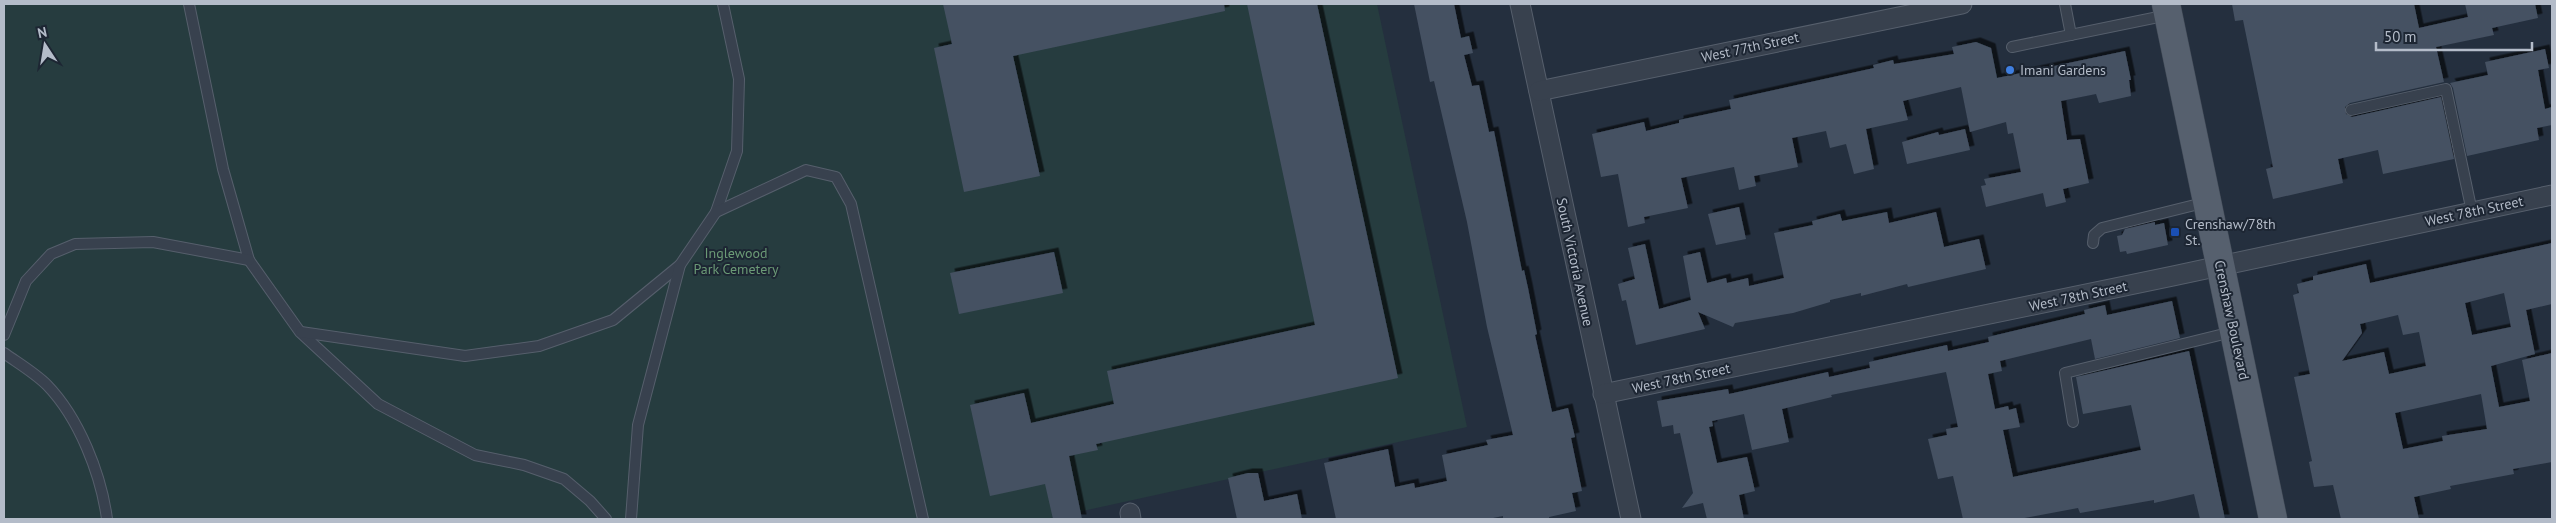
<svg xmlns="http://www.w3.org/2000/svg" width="2556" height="523" viewBox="0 0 2556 523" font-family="'PT Sans',sans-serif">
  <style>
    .green { fill: #263c3f }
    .building { fill: #455162; fill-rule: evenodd; filter: url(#shadow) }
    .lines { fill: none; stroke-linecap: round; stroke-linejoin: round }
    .service-casing { stroke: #565f6c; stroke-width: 12 }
    .minor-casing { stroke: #565f6c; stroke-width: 21 }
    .primary-casing { stroke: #414a57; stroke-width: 29 }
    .service { stroke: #38414e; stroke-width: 10 }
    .minor { stroke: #38414e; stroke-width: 19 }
    .primary { stroke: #56606e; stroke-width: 28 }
    .shop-dot { fill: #3f7fe0; stroke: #1d2633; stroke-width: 2 }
    .transit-dot { fill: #1a4fb4; stroke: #1d2633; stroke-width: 2 }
    .labels { text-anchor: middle; stroke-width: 4; stroke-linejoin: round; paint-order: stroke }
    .street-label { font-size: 14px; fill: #b4bcc9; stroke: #1d2633 }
    .poi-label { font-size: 14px; fill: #b4bcc9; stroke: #1d2633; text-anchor: start }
    .park-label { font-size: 14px; fill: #6b9a76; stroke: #1d2633 }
  </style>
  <defs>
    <filter id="shadow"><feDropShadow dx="4.5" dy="-4.5" stdDeviation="0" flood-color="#0009"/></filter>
  </defs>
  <rect width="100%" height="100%" fill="#242f3e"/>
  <polygon class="green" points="4,4 1377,4 1467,427 1046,519 4,519"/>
  <g class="building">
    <polygon points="943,4 1224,4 1225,11 1013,56 1040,176 964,192 934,48 952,44"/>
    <polygon points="1247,4 1317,4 1398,378 1096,444 1098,450 1069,456 1082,519 1053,519 1045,484 990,496 970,405 1024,393 1031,423 1114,404 1107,371 1315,325"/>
    <polygon points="1414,4 1454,4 1461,38 1469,36 1473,53 1464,55 1472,86 1479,85 1489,132 1494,131 1522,271 1524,270 1528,288 1537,334 1535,335 1552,412 1568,408 1575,437 1571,438 1582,491 1572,493 1576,511 1549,517 1549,519 1503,519 1503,516 1488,519 1336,519 1324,463 1388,449 1395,487 1414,483 1415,488 1447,481 1442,455 1488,445 1486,440 1513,435 1487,327 1467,222 1434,81 1430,82"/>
    <polygon points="2232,4 2414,4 2419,28 2468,17 2465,4 2535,4 2538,18 2492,28 2494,35 2436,47 2444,82 2350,103 2345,107 2346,114 2352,117 2441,97 2454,159 2383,174 2378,150 2338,159 2343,183 2273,199 2266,169 2273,167 2243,20 2235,21"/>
    <polygon points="1976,42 1991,48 1997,78 2125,51 2131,80 2129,80 2131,96 2099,103 2096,94 2061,101 2067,140 2080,139 2089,183 2063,189 2066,202 2046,207 2043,193 1986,207 1981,186 1986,185 1984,179 2021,172 2013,133 2008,134 2006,122 1970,132 1961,87 1903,101 1908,120 1866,129 1874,169 1854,174 1846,144 1830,148 1826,131 1792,138 1798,167 1754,176 1756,186 1739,190 1734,167 1681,178 1688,208 1644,217 1645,223 1628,227 1618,174 1601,177 1592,134 1644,122 1646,131 1679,123 1679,120 1731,109 1729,100 1874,68 1873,65 1893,60 1894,64 1954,54 1952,47"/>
    <polygon points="2545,49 2549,68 2538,70 2545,109 2552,107 2552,125 2537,128 2539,140 2467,156 2453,88 2450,83 2488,75 2485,62"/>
    <polygon points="1965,129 1970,150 1907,164 1902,142 1938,132 1939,135"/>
    <polygon points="1739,207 1746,239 1716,245 1708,214"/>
    <polygon points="1887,212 1889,223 1936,212 1944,247 1979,239 1986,269 1908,287 1907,284 1861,296 1861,293 1830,300 1830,302 1793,313 1735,323 1733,327 1698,312 1705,329 1636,345 1626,300 1622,301 1618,284 1635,279 1628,248 1645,244 1659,309 1691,300 1683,256 1700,252 1707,283 1726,278 1727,283 1748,278 1749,286 1784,278 1774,233 1813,225 1812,221 1840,214 1842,221"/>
    <polygon points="2155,222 2155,225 2164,223 2168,245 2127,254 2126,251 2120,252 2117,236 2122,235 2125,229"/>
    <path d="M2552 243V304L2526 310 2535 354 2491 366 2499 407 2530 401 2522 360 2552 353V462L2513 469 2514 474 2450 486 2451 489 2414 497 2419 519H2341L2333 485 2314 487 2309 462 2312 461 2294 377 2310 374 2293 295 2299 293 2297 284 2313 280V276L2366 264 2370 283ZM2504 293 2511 327 2472 335 2465 303ZM2398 315 2403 335 2419 332 2426 366 2389 374 2384 352 2342 361 2362 333 2360 324ZM2481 394 2487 429 2442 436 2443 441 2403 449 2395 413Z"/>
    <polygon points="1054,252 1063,293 959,314 950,273"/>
    <polygon points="2172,301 2180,338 2095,359 2091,339 2000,361 2002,371 1988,374 1995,409 2008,406 2009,410 2016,408 2020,427 2003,430 2013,477 2141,450 2131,405 2083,414 2076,377 2189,351 2225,519 2200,519 2194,494 2154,503 2154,500 2080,513 2078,508 2019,519 1963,519 1953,476 1938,479 1928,439 1947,435 1946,429 1958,427 1946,372 1831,395 1832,397 1782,409 1789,442 1752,450 1744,414 1712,421 1713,426 1709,427 1717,463 1747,457 1755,491 1739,495 1744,519 1707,519 1703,503 1682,508 1693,493 1680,433 1674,434 1673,425 1662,427 1657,401 1728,389 1729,394 1828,372 1829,377 1870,368 1869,362 1947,345 1948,351 1989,342 1988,337 2085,314 2084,310 2105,305 2107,315"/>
    <polygon points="1248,473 1258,473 1264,501 1297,494 1302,519 1237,519 1228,478"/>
  </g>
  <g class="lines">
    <g class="service-casing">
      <g id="service">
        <polyline points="189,4 223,169 249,260 300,332 378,404 475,455 524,465 564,479 590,501 606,519"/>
        <polyline points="2065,4 2071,35"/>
        <polyline points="2012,47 2168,15"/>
        <polyline points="2351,110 2446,89 2472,212"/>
        <polyline points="716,212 737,151 739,79 723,4"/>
        <polyline points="2093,243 2094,235 2102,228 2207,202"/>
        <polyline points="301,332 465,356 539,346 613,320 680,265"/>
        <polyline points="4,335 26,281 51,254 75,244 153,242 249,260"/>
        <path d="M4 353C18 363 35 373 47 385 79 418 101 474 107 519"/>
        <polyline points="2073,422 2065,373 2232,332"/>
        <polyline points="631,519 638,425 680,265 716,212 806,170 836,177 851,204 923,519"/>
      </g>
    </g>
    <g class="minor-casing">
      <g id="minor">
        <polyline points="1520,4 1631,519"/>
        <polyline points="1539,91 1962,4"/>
        <polyline points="1603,394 2173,276 2552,195"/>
        <polyline points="1130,513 1131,519"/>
      </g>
    </g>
    <g class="primary-casing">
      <polyline id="primary" points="2166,4 2273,519"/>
    </g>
    <use href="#service" class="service"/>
    <use href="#minor" class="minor"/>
    <use href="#primary" class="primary"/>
  </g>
  <circle class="shop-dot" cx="2010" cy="70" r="5"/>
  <rect class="transit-dot" x="2170" y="227" width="10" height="10" rx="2.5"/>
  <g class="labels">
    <g class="street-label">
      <text transform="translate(1750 47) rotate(-12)" y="5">West 77th Street</text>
      <text transform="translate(2474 211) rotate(-12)" y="5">West 78th Street</text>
      <text transform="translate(1575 262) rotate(78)" y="5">South Victoria Avenue</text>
      <text transform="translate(2078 296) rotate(-12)" y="5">West 78th Street</text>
      <text transform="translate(2232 320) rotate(78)" y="5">Crenshaw Boulevard</text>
      <text transform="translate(1681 378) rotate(-12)" y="5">West 78th Street</text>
    </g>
    <g class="poi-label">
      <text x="2020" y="75">Imani Gardens</text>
      <text x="2185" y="229">Crenshaw/78th<tspan x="2185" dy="16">St.</tspan></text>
    </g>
    <g class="park-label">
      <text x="736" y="258">Inglewood<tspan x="736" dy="16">Park Cemetery</tspan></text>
    </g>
  </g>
  <rect width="2556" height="523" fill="none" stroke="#b4bcc9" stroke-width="10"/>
  <g transform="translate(45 45) rotate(348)" stroke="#1d2633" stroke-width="4" paint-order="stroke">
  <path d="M0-4L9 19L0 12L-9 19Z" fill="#b4bcc9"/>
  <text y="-8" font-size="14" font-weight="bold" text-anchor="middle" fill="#b4bcc9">N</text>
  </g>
  <path d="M2376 42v8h156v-8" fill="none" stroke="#b4bcc9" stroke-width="2.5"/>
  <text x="2384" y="42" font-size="15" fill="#b4bcc9" stroke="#1d2633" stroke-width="4" paint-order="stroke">50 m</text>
</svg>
